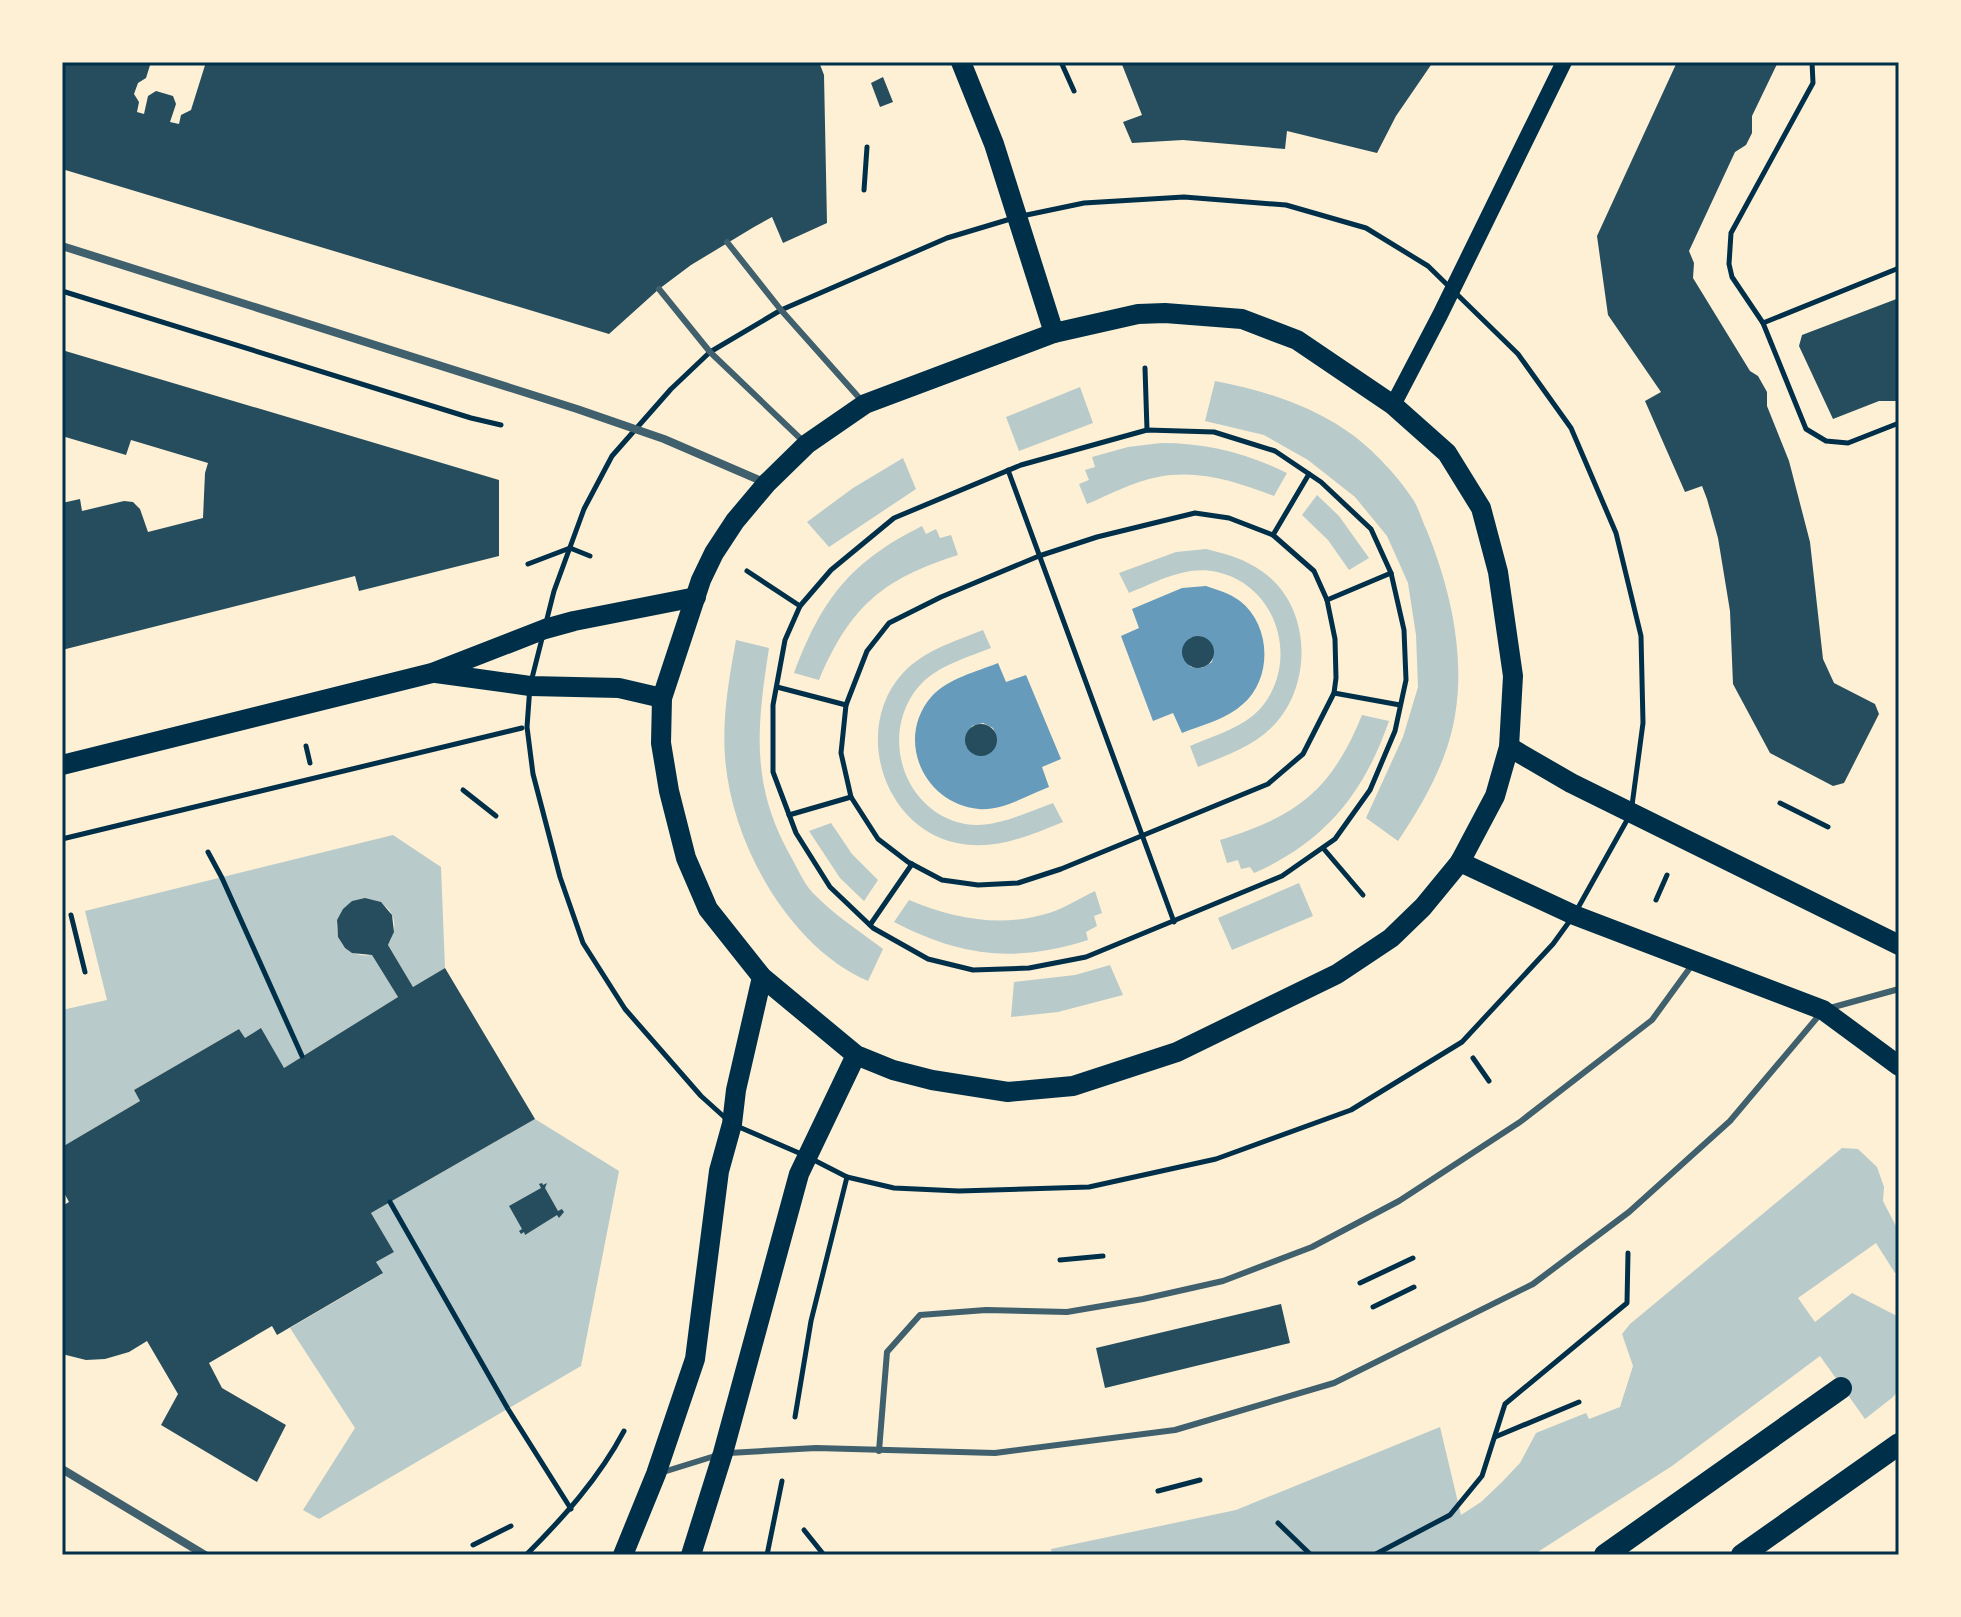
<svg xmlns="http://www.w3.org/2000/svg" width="1961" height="1617" viewBox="0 0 1961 1617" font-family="Figtree,sans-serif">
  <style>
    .green { fill: #b9caca }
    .water { fill: #669bbc; fill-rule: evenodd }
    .building { fill: #264d5e }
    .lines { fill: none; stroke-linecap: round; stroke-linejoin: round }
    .path { stroke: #003049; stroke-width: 5 }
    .service { stroke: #3f606c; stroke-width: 6 }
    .minor { stroke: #3f606c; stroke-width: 8 }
    .secondary { stroke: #003049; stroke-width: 16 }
    .primary { stroke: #003049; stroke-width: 20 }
    .trunk { stroke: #003049; stroke-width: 22 }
    .neatline { fill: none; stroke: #003049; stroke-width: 3 }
  </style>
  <rect width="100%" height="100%" fill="#fdf0d5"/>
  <g class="green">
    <path d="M1215 381C1261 390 1305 403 1344 429 1369 445 1396 474 1412 498 1419 508 1422 521 1427 531 1455 600 1472 684 1444 756 1433 786 1416 814 1398 841L1366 818 1403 737 1418 687 1416 635 1408 583 1387 536 1355 497 1308 460 1264 435 1205 421Z"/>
    <polygon points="1080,387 1093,423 1019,451 1006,417"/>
    <path d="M1161 443C1207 443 1246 453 1287 473L1274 496C1237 482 1199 469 1158 477 1134 481 1109 495 1087 504L1079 484 1089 480 1085 470 1095 467 1092 457 1128 447Z"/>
    <polygon points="903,458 916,489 829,547 807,522 853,488"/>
    <polygon points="1317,495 1339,516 1369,558 1349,570 1328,540 1302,515"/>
    <path d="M922 526 926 534 936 529 940 538 951 535 958 555C882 579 850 607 819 680L794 673C822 599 850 562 922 526Z"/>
    <path d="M1206 549C1227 554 1245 559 1263 572 1312 607 1313 685 1273 726 1253 747 1224 756 1198 767L1190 746C1215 735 1247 727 1264 704 1299 657 1276 585 1217 572 1186 565 1157 582 1129 593L1119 573 1176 552Z"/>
    <path d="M983 630 991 648C969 657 943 664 925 680 877 725 899 811 965 824 995 829 1025 813 1053 803L1063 822C1028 836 995 851 957 843 883 828 852 728 903 673 924 650 956 641 983 630Z"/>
    <path d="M736 640 769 648C757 726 750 783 790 855 797 867 803 882 812 892 833 914 859 931 883 949L868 981C788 946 731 842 725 757 722 717 729 679 736 640Z"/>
    <path d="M1362 715 1389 721C1364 793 1325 842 1254 873L1250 867 1241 869 1238 860 1227 863 1220 840C1297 816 1331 791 1362 715Z"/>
    <polygon points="831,823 852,854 878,880 864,901 840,878 809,831"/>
    <path d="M393 835 441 867 445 968 413 987 388 945C406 916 383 893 352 901L337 920C335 943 349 958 372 955L398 997 284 1068 245 1038 239 1029 134 1090 140 1101 62 1147V1010L107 1000 85 911Z"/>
    <polygon points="1299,883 1313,916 1232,950 1218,918"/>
    <path d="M1095 891 1102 913 1094 916 1097 926 1086 932 1088 940C1015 963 962 957 894 922L909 900C955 919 1001 928 1049 913 1065 908 1080 898 1095 891Z"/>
    <polygon points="1110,965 1123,995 1058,1012 1011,1017 1014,982 1075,975"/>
    <polygon points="535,1119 619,1171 581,1366 319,1519 303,1510 355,1428 290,1328 382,1274 376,1262 394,1252 371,1213"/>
    <polygon points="1842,1148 1858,1149 1877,1167 1884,1187 1883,1201 1899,1232 1899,1271 1895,1273 1876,1243 1798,1298 1815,1322 1852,1293 1899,1317 1899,1389 1893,1397 1865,1419 1820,1356 1672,1466 1533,1555 1052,1555 1051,1549 1236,1510 1440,1427 1461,1515 1481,1502 1502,1482 1520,1463 1536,1433 1586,1413 1589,1419 1620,1407 1633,1366 1622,1334 1630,1324"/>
  </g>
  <g class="water">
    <path d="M1206 586C1218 590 1229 593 1240 601 1271 625 1273 678 1243 704 1227 719 1202 725 1182 733L1173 713 1153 721 1121 636 1139 628 1132 609 1182 588ZM1201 636C1213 643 1215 649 1212 662L1202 668 1191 667 1183 658V647L1190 638Z"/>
    <path d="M998 663 1006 682 1026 675 1061 759 1042 767 1049 787C1028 795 1002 811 979 809 924 804 894 739 932 696 949 678 976 672 998 663ZM983 723 993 728C1001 746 992 756 974 754L966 746V735L972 726Z"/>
  </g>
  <g class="building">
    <polygon points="62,62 151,62 146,78 138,83 134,94 139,102 137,112 144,114 148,96 156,91 173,96 176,104 170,122 179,124 181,115 191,110 206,62 819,62 824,75 827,223 783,243 772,217 754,227 691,265 659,289 609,334 62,169"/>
    <polygon points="1121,62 1433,62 1396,116 1377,153 1287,131 1285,149 1183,140 1132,143 1123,122 1142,115"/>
    <polygon points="1677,62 1778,62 1752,116 1752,133 1746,145 1735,152 1689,251 1694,263 1693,278 1750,371 1758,376 1767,392 1767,406 1789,461 1810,542 1823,659 1834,683 1875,704 1879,714 1844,783 1833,786 1770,753 1733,684 1730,611 1718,538 1707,499 1702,486 1685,492 1645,401 1661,392 1608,315 1597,236"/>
    <polygon points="883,77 893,102 880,107 871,83"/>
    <polygon points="1899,298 1899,401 1879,401 1833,419 1799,346 1802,335"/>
    <polygon points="62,350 499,480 499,556 359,591 355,576 62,650 62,503 80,499 82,511 124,501 133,502 140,509 148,532 203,518 205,473 208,463 131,440 126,455 62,436"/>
    <circle cx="1198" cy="652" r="16"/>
    <circle cx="981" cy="740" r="16"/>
    <polygon points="365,898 381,902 392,915 394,932 388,945 413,987 445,968 535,1119 371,1213 394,1252 376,1262 383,1273 277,1335 272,1326 209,1363 222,1388 286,1425 257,1482 161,1425 178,1394 147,1341 129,1352 105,1359 86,1360 62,1354 62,1206 69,1202 62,1189 62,1147 140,1101 134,1090 239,1029 245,1038 261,1028 284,1068 398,997 372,955 352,953 345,948 338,937 337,920 343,909 352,901"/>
    <polygon points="542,1183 543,1185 547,1183 545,1188 558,1211 562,1209 564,1212 559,1218 557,1215 525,1235 524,1232 521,1234 519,1231 522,1229 509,1206 541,1188 539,1184"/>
    <polygon points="1281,1304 1290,1343 1105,1388 1096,1348"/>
  </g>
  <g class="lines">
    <g class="path">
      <polyline points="1061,62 1074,91"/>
      <polyline points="1812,62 1813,83 1731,233 1729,264 1732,277 1763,323 1806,429 1826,441 1848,443 1899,423"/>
      <polyline points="864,190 867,147"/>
      <polygon points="1184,197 1286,205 1366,228 1428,266 1518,354 1571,428 1616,533 1641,636 1643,723 1631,813 1574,915 1553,944 1462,1042 1351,1110 1216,1159 1089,1187 959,1191 894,1188 847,1177 806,1156 732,1124 701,1096 625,1009 583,943 560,877 533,774 527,727 530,686 554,591 584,509 612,456 671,389 710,352 781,310 947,238 1017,217 1084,203"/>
      <polyline points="62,291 471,418 501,425"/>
      <polyline points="1763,323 1899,268"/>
      <polyline points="1145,368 1147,430"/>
      <polygon points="1147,430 1214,432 1275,451 1321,482 1371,529 1391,573 1404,630 1406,680 1395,731 1370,790 1335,839 1282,876 1086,957 1029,968 973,970 928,959 873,928 830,887 796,833 773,772 773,705 785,640 800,606 831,570 894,518 1021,465"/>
      <polyline points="1008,470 1174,922"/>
      <polygon points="1195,513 1229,518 1273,535 1314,571 1327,600 1335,639 1336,678 1334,693 1303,754 1268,784 1061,869 1018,883 978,885 942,880 908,862 878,839 851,797 841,753 846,705 867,651 889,623 941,597 1039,556 1097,537"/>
      <polyline points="1273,535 1309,474"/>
      <polyline points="528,564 570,548 590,556"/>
      <polyline points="747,571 800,606"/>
      <polyline points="1327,600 1391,573"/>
      <polyline points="777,687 846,705"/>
      <polyline points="1334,693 1400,705"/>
      <polyline points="306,746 310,763"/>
      <polyline points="463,790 496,816"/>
      <polyline points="1780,803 1828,827"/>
      <polyline points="789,815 851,797"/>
      <polyline points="62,839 522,728"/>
      <polyline points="1323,848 1363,895"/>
      <polyline points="208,852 222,878 302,1056"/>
      <polyline points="1656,900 1667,875"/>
      <polyline points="71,915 85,972"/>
      <polyline points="870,925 912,864"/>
      <polyline points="1473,1058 1489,1081"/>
      <polyline points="390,1202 508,1409 571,1509"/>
      <polyline points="1060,1260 1103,1256"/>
      <polyline points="1360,1283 1413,1258"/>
      <polyline points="1373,1307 1414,1287"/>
      <polyline points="795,1417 811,1321 847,1177"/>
      <polyline points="1495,1437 1579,1402"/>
      <polyline points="1158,1491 1200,1480"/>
      <polyline points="1278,1523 1311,1555"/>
      <polyline points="804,1530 824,1555"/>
      <polyline points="473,1545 511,1526"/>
      <path d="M526 1555C564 1517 599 1478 624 1431"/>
      <polyline points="767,1555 782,1481"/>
      <polyline points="1374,1555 1450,1515 1482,1476 1505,1404 1627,1303 1628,1253"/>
    </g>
    <g class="service">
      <polyline points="727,242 781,310 862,401"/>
      <polyline points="659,289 710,352 804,442"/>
      <polyline points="1830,1008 1899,989"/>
      <polyline points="879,1451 887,1352 920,1315 986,1310 1067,1312 1143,1299 1223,1281 1312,1247 1399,1201 1520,1122 1652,1020 1692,965"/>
      <polyline points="729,1453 816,1448 995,1453 1175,1430 1334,1383 1533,1284 1629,1212 1730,1121 1821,1013"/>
      <polyline points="660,1473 718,1455"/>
    </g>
    <g class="minor">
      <polyline points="62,246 577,409 664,439 766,483"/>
      <polyline points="62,1469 205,1555"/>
    </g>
    <polyline class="secondary" points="1393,405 1440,315 1564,62"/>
    <g class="primary">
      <polyline points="961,62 994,144 1054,333"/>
      <polygon points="1165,313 1242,319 1297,340 1393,405 1447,453 1481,508 1498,572 1513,676 1509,747 1495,796 1460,862 1423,907 1391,938 1337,974 1177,1052 1073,1086 1008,1092 932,1080 893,1070 856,1055 762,977 708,909 686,858 669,791 661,743 662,698 701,580 714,553 735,521 767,483 807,444 865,404 1054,333 1138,314"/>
      <polyline points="436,673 530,686 619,688 662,698"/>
      <polyline points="1509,747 1571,783 1899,945"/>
      <polyline points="62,765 432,673 545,629 574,621 696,597"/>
      <polyline points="1460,862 1574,915 1823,1010 1899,1066"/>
      <polyline points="623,1555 656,1474 695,1359 719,1171 732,1124 736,1090 762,977"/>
      <polyline points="691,1555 723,1453 799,1174 856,1055"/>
    </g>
    <g class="trunk">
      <polyline points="1605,1555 1841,1388"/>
      <polyline points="1742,1555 1899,1444"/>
    </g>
  </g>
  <rect width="1961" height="1617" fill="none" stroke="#fdf0d5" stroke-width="128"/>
  <rect x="64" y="64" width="1833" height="1489" class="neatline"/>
</svg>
